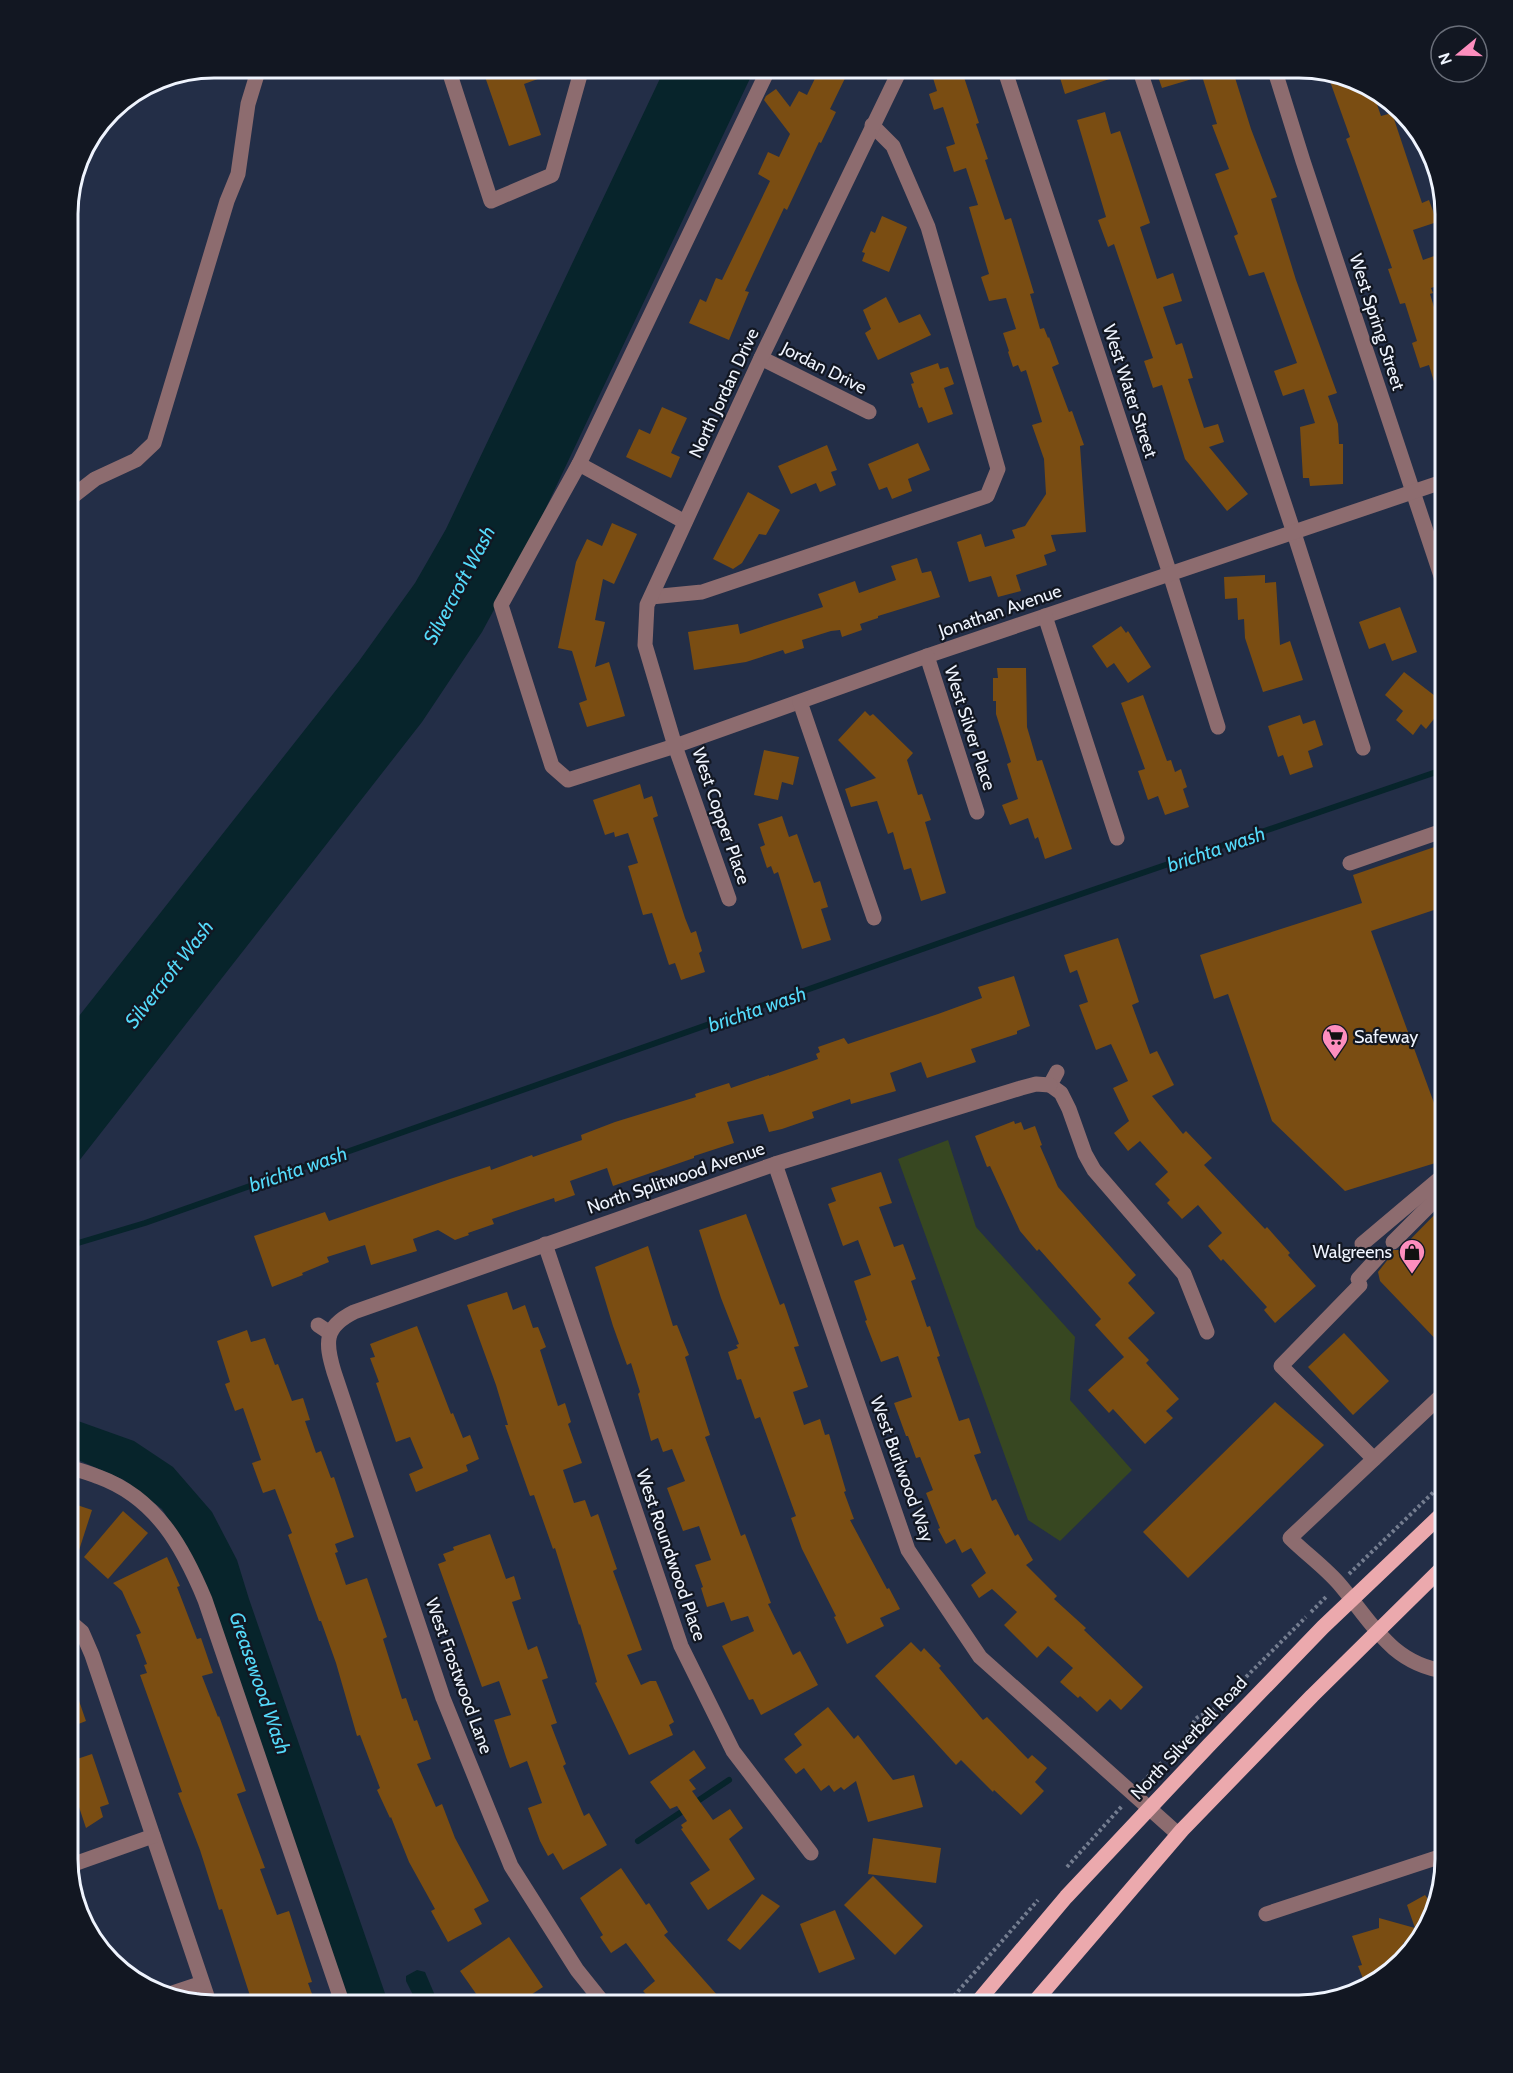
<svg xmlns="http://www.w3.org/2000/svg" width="1513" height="2073" viewBox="0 0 1513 2073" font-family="Cabin,sans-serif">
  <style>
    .green { fill: #374721 }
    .water { fill: #07242b }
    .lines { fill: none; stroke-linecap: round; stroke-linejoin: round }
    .stream { stroke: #07242b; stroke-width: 6 }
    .building { fill: #7a4d12 }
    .path { stroke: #747d90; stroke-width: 4; stroke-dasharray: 3 3; stroke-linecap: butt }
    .minor { stroke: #8d6c6f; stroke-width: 15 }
    .major { stroke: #eba9ad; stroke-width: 15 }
    .labels { text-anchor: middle; stroke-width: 4.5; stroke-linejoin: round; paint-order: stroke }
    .street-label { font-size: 18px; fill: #eff4fe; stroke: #121722 }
    .poi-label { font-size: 18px; fill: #eff4fe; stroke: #121722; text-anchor: start }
    .water-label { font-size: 20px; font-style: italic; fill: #54d9f9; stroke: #121722 }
    .rim { fill: none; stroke: #eff4fe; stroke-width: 3 }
  </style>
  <rect width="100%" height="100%" fill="#232e47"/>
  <polygon class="green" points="948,1140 976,1227 1075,1337 1070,1400 1132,1470 1060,1541 1028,1520 898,1159"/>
  <g class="water">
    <polygon points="665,68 755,68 523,556 482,632 422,722 68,1175 68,1030 359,661 415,583 446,529"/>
    <polygon points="68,1420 78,1421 134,1441 173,1467 212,1512 237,1560 249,1599 389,2005 350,2005 190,1552 162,1509 124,1480 76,1459 68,1459"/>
    <polygon points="417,1970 425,1972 439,2005 418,2005 406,1981 406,1976"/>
  </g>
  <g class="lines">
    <g class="stream">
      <polyline points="68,1246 145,1223 985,927 1445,769"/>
      <polyline points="638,1841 729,1780"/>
    </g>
  </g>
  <g class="building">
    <polygon points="482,68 562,68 563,70 524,84 541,135 509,146"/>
    <polygon points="820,68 850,68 830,109 836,112 821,143 819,142 787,210 784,208 745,291 749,292 729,340 689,323 700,299 706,302 716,278 722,280 770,181 758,174 768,152 779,157 790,134 764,100 766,96 776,89 790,107 799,91 807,95"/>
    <polygon points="961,68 979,123 976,124 988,159 985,160 1005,220 1011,218 1034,293 1030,294 1040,329 1044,328 1048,338 1049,337 1059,364 1052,367 1069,412 1072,411 1084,445 1080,446 1086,532 1051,535 1056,551 1044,555 1047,565 1016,575 1021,591 998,597 991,576 969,582 957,542 981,534 985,547 1015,538 1012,530 1025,526 1046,494 1044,459 1032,425 1042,422 1026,370 1021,372 1018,365 1013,367 1008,352 1009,351 1003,333 1016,329 1006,298 989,301 981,277 989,274 969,207 978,205 966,168 954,172 946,147 955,144 943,107 934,110 929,94 937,91 933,78"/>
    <polygon points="1057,68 1129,68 1130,72 1065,94"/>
    <polygon points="1155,68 1232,68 1251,129 1277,197 1271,199 1296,280 1337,393 1328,396 1338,424 1339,444 1343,444 1343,484 1310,486 1309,478 1303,478 1300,427 1315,423 1304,389 1283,396 1274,371 1297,363 1264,272 1249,276 1234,236 1238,234 1215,174 1229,169 1212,125 1217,124 1202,76 1162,88"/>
    <polygon points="1327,73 1371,87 1381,116 1392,113 1422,203 1429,200 1437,222 1413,230 1423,260 1437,255 1446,279 1446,283 1431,288 1433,293 1430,294 1441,330 1446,328 1446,405 1441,405 1429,365 1420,368 1412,343 1417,341 1405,303 1400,304 1388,269 1392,268 1353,158 1346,139 1350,137"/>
    <polygon points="1105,112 1111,134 1120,131 1150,223 1140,227 1157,279 1173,273 1182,301 1163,307 1176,345 1182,343 1193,378 1188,379 1204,428 1218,424 1224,442 1209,447 1248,494 1227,511 1185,459 1162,385 1153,388 1144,361 1153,358 1114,244 1108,247 1098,220 1106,217 1077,120"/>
    <polygon points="882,216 907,227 889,272 862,261 865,253 862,252 871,231 875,233"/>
    <polygon points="886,297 899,323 920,314 931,335 878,360 865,333 871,329 863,310"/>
    <polygon points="938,363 940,369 948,367 954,384 944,388 953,414 928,423 922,407 919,408 911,384 914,383 910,373"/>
    <polygon points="662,407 687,418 671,453 680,457 671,478 626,457 639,429 650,434"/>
    <polygon points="918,443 930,470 908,479 912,491 892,499 887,487 879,490 868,464"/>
    <polygon points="827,445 837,470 831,472 836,485 820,492 816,483 791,494 778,466"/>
    <polygon points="748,492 780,510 766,535 759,534 742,563 733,569 713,559"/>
    <polygon points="612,523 637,534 614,584 603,579 595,620 605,622 595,667 609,662 625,716 587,727 579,703 587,700 572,651 558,648 576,562 587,539 602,546"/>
    <polygon points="917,558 922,573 931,571 940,597 878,616 878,618 860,624 862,630 842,637 840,630 831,631 802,640 804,648 785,654 783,650 746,662 694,670 688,632 738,624 740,634 823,607 818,594 855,581 859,593 896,580 891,566"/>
    <polygon points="1265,575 1265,583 1276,582 1280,645 1290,641 1303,680 1263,692 1245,638 1244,619 1238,620 1237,598 1225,599 1224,577"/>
    <polygon points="1400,607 1417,652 1392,661 1385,643 1369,649 1359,622"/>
    <polygon points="1121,626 1126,633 1128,631 1151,667 1128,683 1114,663 1107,668 1092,646"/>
    <polygon points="997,668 1026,668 1027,727 1037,761 1042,760 1072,849 1045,859 1038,837 1035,839 1028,818 1010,825 1002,805 1018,799 1007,764 1011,762 996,714 996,701 993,701 993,678 998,678"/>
    <polygon points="1404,672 1439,699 1436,701 1444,706 1426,729 1421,724 1413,735 1396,720 1403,711 1385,695"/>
    <polygon points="1143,695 1167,761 1171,760 1175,772 1181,769 1187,787 1183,789 1189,807 1165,815 1158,796 1148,800 1138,771 1145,769 1121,703"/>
    <polygon points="865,711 870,716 873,714 913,753 907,760 918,795 922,794 931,820 925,822 946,893 921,901 911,868 904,870 893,832 888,834 877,801 851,807 845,789 876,778 838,740"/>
    <polygon points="1300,715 1303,724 1315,720 1323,745 1308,751 1313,767 1290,775 1283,755 1278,757 1268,726"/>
    <polygon points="764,750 799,757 793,785 782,782 778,800 754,795"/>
    <polygon points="640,784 644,799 652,796 658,816 653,818 685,918 691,933 696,931 702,951 699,953 705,972 681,980 675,963 669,965 652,913 643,915 628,866 638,863 628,833 615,837 614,832 605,835 593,800"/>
    <polygon points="782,816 789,837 797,834 814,883 820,881 828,907 821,909 831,940 802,949 778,872 774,874 771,866 767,868 760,847 765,845 758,824"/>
    <polygon points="1446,843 1446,906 1371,931 1445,1133 1445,1160 1345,1191 1272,1121 1228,994 1214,999 1200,955 1362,903 1353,875"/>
    <polygon points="1118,938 1139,1002 1132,1005 1150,1054 1157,1051 1174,1085 1152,1096 1183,1134 1186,1131 1212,1158 1204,1165 1265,1229 1267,1227 1290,1253 1288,1255 1316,1286 1275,1323 1264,1310 1267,1307 1223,1259 1221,1261 1208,1246 1222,1233 1198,1205 1182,1219 1167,1203 1170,1200 1155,1184 1168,1172 1140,1141 1128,1151 1114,1133 1129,1121 1113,1088 1128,1081 1111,1044 1096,1050 1079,1005 1088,1002 1077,970 1070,973 1064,955"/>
    <polygon points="1014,976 1030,1026 1017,1031 1017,1034 971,1049 976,1062 927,1078 921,1062 890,1073 896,1091 851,1104 850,1099 812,1112 814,1118 782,1129 769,1132 763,1114 727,1122 734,1143 694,1156 694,1158 613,1186 607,1168 570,1181 575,1195 555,1202 554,1198 492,1219 494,1224 468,1233 469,1235 455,1240 438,1230 413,1239 417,1251 371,1265 365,1245 327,1257 329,1262 302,1273 303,1275 272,1287 254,1236 325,1212 329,1221 450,1179 490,1166 491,1170 532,1155 533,1157 582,1140 581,1135 615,1122 696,1097 695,1094 729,1083 731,1088 769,1075 769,1076 818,1059 816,1054 820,1052 818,1047 844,1038 848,1044 938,1014 982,998 978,987"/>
    <polygon points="1014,1121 1015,1124 1021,1122 1024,1130 1035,1126 1042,1145 1040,1146 1058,1187 1136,1275 1128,1283 1155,1313 1128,1338 1149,1360 1146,1363 1179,1399 1166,1411 1173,1418 1145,1444 1113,1409 1109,1413 1088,1390 1124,1357 1095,1325 1101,1319 1039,1249 1037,1251 1020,1231 990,1166 987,1167 975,1136"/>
    <polygon points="881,1172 892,1203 879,1207 894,1247 903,1244 916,1279 911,1281 927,1327 930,1326 940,1356 937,1357 959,1421 969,1418 981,1453 974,1455 992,1501 996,1499 1015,1536 1018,1534 1033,1560 1026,1565 1057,1596 1054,1599 1086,1628 1084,1630 1143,1687 1121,1710 1110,1699 1097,1712 1080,1696 1078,1698 1060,1682 1073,1668 1048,1646 1037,1658 1004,1625 1017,1612 992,1589 979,1598 971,1585 986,1573 971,1548 962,1553 955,1539 946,1544 938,1529 940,1528 926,1493 933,1490 920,1457 916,1458 908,1436 906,1436 894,1403 912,1397 898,1356 881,1362 865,1321 867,1320 854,1281 871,1275 858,1240 843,1246 828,1204 836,1201 831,1188"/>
    <polygon points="1445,1204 1445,1349 1380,1281 1378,1272 1389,1258 1388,1250 1400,1250"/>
    <polygon points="746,1214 780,1305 784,1303 799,1346 794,1347 808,1387 793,1392 804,1425 820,1419 825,1435 829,1434 846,1491 844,1492 854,1519 850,1520 887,1589 889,1588 900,1609 880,1618 884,1626 847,1644 834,1617 836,1616 802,1549 791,1518 796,1516 760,1417 755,1419 741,1379 737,1380 728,1352 738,1348 736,1345 739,1344 721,1298 699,1230"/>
    <polygon points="648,1246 673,1326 677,1325 689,1355 685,1357 710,1435 705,1437 741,1536 745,1534 771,1603 768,1604 793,1655 800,1651 818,1685 761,1715 753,1699 749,1700 722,1646 754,1631 748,1616 731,1621 724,1602 707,1607 701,1588 703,1587 695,1565 711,1560 699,1526 683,1531 667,1488 685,1481 672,1449 663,1452 658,1438 651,1441 638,1394 640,1392 631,1363 627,1365 613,1326 595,1267"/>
    <polygon points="507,1292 513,1310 525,1305 533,1328 538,1327 546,1347 540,1350 558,1406 565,1403 571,1422 568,1424 582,1463 563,1470 574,1503 585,1500 591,1517 598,1514 610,1549 617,1569 613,1571 642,1650 627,1655 641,1685 650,1681 656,1681 674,1722 669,1725 673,1735 629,1755 595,1683 597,1682 580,1624 579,1625 555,1548 553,1549 534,1495 530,1496 505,1425 508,1425 496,1385 467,1305"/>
    <polygon points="417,1326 451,1414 453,1413 463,1438 470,1435 479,1459 466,1465 468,1471 416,1492 409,1474 423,1468 410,1437 396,1442 376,1383 379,1382 370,1358 375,1357 370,1344"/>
    <polygon points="247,1330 251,1342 265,1338 275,1365 278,1364 292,1401 303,1398 310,1420 305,1421 316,1453 321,1451 331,1478 334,1477 354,1537 335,1544 338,1552 335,1553 346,1585 367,1578 387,1637 383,1639 402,1699 406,1698 414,1721 417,1720 431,1759 417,1764 436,1807 442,1804 455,1838 489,1901 474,1909 482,1924 448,1942 431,1911 435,1909 409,1862 391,1817 390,1818 377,1790 380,1788 360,1735 357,1736 336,1663 321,1621 319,1621 288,1535 292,1533 275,1489 263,1493 252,1463 261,1460 243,1408 235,1411 225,1384 230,1382 217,1341"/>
    <polygon points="1344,1333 1389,1381 1353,1415 1308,1367"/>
    <polygon points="1275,1402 1324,1445 1188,1578 1143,1532"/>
    <polygon points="68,1502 92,1510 71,1575 68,1575"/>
    <polygon points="123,1511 148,1533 108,1579 84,1557"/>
    <polygon points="490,1534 506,1579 514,1576 521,1599 512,1602 528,1650 537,1646 548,1678 542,1680 557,1723 551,1725 566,1764 563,1766 584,1816 589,1813 607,1845 563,1870 553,1853 548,1856 540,1841 528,1808 542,1803 527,1761 510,1768 506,1757 494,1720 511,1715 499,1681 482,1687 438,1564 446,1561 443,1554 454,1550 453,1547"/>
    <polygon points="167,1557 180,1586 177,1587 197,1639 201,1638 213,1673 202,1676 218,1717 219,1716 246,1791 237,1794 265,1868 260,1869 277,1915 289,1911 312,1982 308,1983 316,2005 253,2005 222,1909 219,1910 200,1850 178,1793 182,1792 140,1675 147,1673 144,1665 147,1664 136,1635 141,1633 122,1591 113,1583"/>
    <polygon points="911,1642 921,1652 924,1648 941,1666 939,1668 983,1720 987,1717 1028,1759 1032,1755 1047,1768 1035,1782 1044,1791 1021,1815 994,1790 993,1792 961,1760 956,1765 875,1676"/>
    <polygon points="70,1675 86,1721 68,1728 68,1676"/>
    <polygon points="828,1707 854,1739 858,1735 893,1780 914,1775 923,1807 868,1822 856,1781 844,1790 841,1787 834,1792 829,1785 821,1791 804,1768 796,1774 784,1759 802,1745 794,1734"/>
    <polygon points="694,1750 706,1768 689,1780 696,1789 692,1791 713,1820 730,1809 743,1828 729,1839 755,1879 708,1910 690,1883 710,1870 681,1829 683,1828 681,1825 687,1821 677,1806 670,1809 650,1782"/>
    <polygon points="92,1754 109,1804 100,1807 103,1817 86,1828 79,1807 68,1811 68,1762"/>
    <polygon points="873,1838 941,1848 936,1883 868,1874"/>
    <polygon points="621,1868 646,1905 649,1903 668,1932 664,1935 726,2005 656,2005 643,1991 655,1981 626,1943 611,1953 600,1937 603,1935 580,1898"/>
    <polygon points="873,1876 923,1926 895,1955 844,1905"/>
    <polygon points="762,1894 780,1906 740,1950 727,1940"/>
    <polygon points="1425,1895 1433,1906 1426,1932 1419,1939 1418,1938 1403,1943 1406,1953 1377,1982 1366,1986 1358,1966 1362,1965 1352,1936 1379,1928 1379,1918 1415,1928 1407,1905"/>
    <polygon points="835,1910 855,1959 819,1973 800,1924"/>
    <polygon points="509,1937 543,1987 526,1998 530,2005 484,2005 460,1971"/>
  </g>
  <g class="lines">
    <g class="path">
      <polyline points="68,992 71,988 68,985"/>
      <polyline points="1349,1574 1445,1481"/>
      <polyline points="1311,1612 1327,1596"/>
      <path d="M1143 1782 1191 1732C1193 1719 1197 1715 1210 1713L1306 1617"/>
      <polyline points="1067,1867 1122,1806"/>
      <polyline points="946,2005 1038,1900"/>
    </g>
    <g class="minor">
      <polyline points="448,68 491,201 552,175 582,68"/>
      <polyline points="1004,68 1170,574 1218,727"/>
      <polyline points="1139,68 1294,533 1363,748"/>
      <polyline points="1274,68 1303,161 1445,588"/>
      <polyline points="761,358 869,412"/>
      <polyline points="579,464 501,605 552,766 568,780 675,746 927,656 1445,481"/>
      <polyline points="68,500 95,479 136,460 154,443 227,201 238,174 248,104 259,68"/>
      <polyline points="685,522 579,464 769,68"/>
      <polyline points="651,597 702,592 987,496 998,469 928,227 893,146 872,125"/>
      <polyline points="1045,616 1117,838"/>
      <polyline points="927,656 977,812"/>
      <polyline points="800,702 874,918"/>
      <polyline points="1350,863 1445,830"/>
      <polyline points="729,899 675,746 645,645 647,605 761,358 901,68"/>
      <polyline points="1057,1072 1050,1085 1061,1093 1069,1109 1085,1154 1094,1170 1184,1274 1207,1332"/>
      <polyline points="775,1164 908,1550 980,1657 1178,1834"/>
      <polyline points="1393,1242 1440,1195 1443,1175"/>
      <polyline points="545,1244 681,1646 733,1751 811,1853"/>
      <polyline points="1362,1244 1445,1174"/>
      <polyline points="1358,1279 1380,1255"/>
      <polyline points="1360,1285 1281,1366 1374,1459"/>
      <polyline points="318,1325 330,1333"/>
      <path d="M68 1468C79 1469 88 1473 99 1477 156 1498 183 1547 205 1600L343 2005"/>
      <polyline points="68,1620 82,1632 92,1655 210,2005"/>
      <path d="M1445 1671C1392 1664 1372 1623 1341 1586 1326 1568 1306 1554 1290 1538L1440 1397 1445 1402"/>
      <polyline points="71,1871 74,1864 153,1836"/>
      <polyline points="1266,1914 1445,1855"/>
      <polyline points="169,1994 202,1983"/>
      <path d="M605 2005 577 1970 511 1866 443 1698 334 1372C325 1342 324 1327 354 1312L775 1164 1021 1088 1036 1084 1050 1085"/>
    </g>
    <g class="major">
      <polyline points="975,2005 1066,1897 1210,1744 1323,1627 1445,1511"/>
      <polyline points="1032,2005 1182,1830 1312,1696 1445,1565"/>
    </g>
  </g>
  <defs>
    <g id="supermarket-pin" transform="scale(1.35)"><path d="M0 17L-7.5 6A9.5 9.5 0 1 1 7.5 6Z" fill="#fd8ebe" stroke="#121722"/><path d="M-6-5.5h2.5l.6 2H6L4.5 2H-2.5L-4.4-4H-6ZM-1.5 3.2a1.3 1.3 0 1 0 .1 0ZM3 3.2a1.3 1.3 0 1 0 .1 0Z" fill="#111"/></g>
    <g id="shop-pin" transform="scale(1.35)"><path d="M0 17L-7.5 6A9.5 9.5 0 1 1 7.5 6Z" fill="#fd8ebe" stroke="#121722"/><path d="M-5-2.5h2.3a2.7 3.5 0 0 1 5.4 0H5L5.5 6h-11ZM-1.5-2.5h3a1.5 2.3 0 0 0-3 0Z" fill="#111"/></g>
  </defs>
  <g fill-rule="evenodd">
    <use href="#supermarket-pin" x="1335" y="1037"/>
    <use href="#shop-pin" x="1412" y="1252"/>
  </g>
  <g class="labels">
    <g class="street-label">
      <text transform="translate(1377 322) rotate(72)" y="6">West Spring Street</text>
      <text transform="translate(824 368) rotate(27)" y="6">Jordan Drive</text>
      <text transform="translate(1130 391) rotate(72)" y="6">West Water Street</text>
      <text transform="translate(724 393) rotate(-65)" y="6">North Jordan Drive</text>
      <text transform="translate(1000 611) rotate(-19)" y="6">Jonathan Avenue</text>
      <text transform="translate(970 728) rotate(72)" y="6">West Silver Place</text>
      <text transform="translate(721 816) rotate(71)" y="6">West Copper Place</text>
      <text transform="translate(676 1178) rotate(-19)" y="6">North Splitwood Avenue</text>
      <text transform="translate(902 1469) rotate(70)" y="6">West Burlwood Way</text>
      <text transform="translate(671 1555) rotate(71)" y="6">West Roundwood Place</text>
      <text transform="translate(459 1676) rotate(70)" y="6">West Frostwood Lane</text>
      <text transform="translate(1189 1738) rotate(-47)" y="6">North Silverbell Road</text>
    </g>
    <g class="poi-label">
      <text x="1354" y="1043">Safeway</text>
      <text x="1392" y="1258" text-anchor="end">Walgreens</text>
    </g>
    <g class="water-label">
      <text transform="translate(459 585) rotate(-62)" y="7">Silvercroft Wash</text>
      <text transform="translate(1216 849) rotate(-19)" y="7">brichta wash</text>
      <text transform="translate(169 974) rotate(-52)" y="7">Silvercroft Wash</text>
      <text transform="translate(757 1009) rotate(-19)" y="7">brichta wash</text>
      <text transform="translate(298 1169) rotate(-19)" y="7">brichta wash</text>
      <text transform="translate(260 1683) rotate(71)" y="7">Greasewood Wash</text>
    </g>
  </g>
  <path d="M0 0H1513V2073H0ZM214 78H1299A136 136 0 0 1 1435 214V1859A136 136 0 0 1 1299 1995H214A136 136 0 0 1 78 1859V214A136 136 0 0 1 214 78Z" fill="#121722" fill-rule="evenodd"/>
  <path class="rim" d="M214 78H1299A136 136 0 0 1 1435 214V1859A136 136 0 0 1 1299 1995H214A136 136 0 0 1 78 1859V214A136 136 0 0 1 214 78Z"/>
  <g transform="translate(1459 54) rotate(251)"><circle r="28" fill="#121722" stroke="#6a6f7a" stroke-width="1.5"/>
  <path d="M0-4.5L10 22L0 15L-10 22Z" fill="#fd8ebe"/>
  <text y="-9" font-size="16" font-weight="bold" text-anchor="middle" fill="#eff4fe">N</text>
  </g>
</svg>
